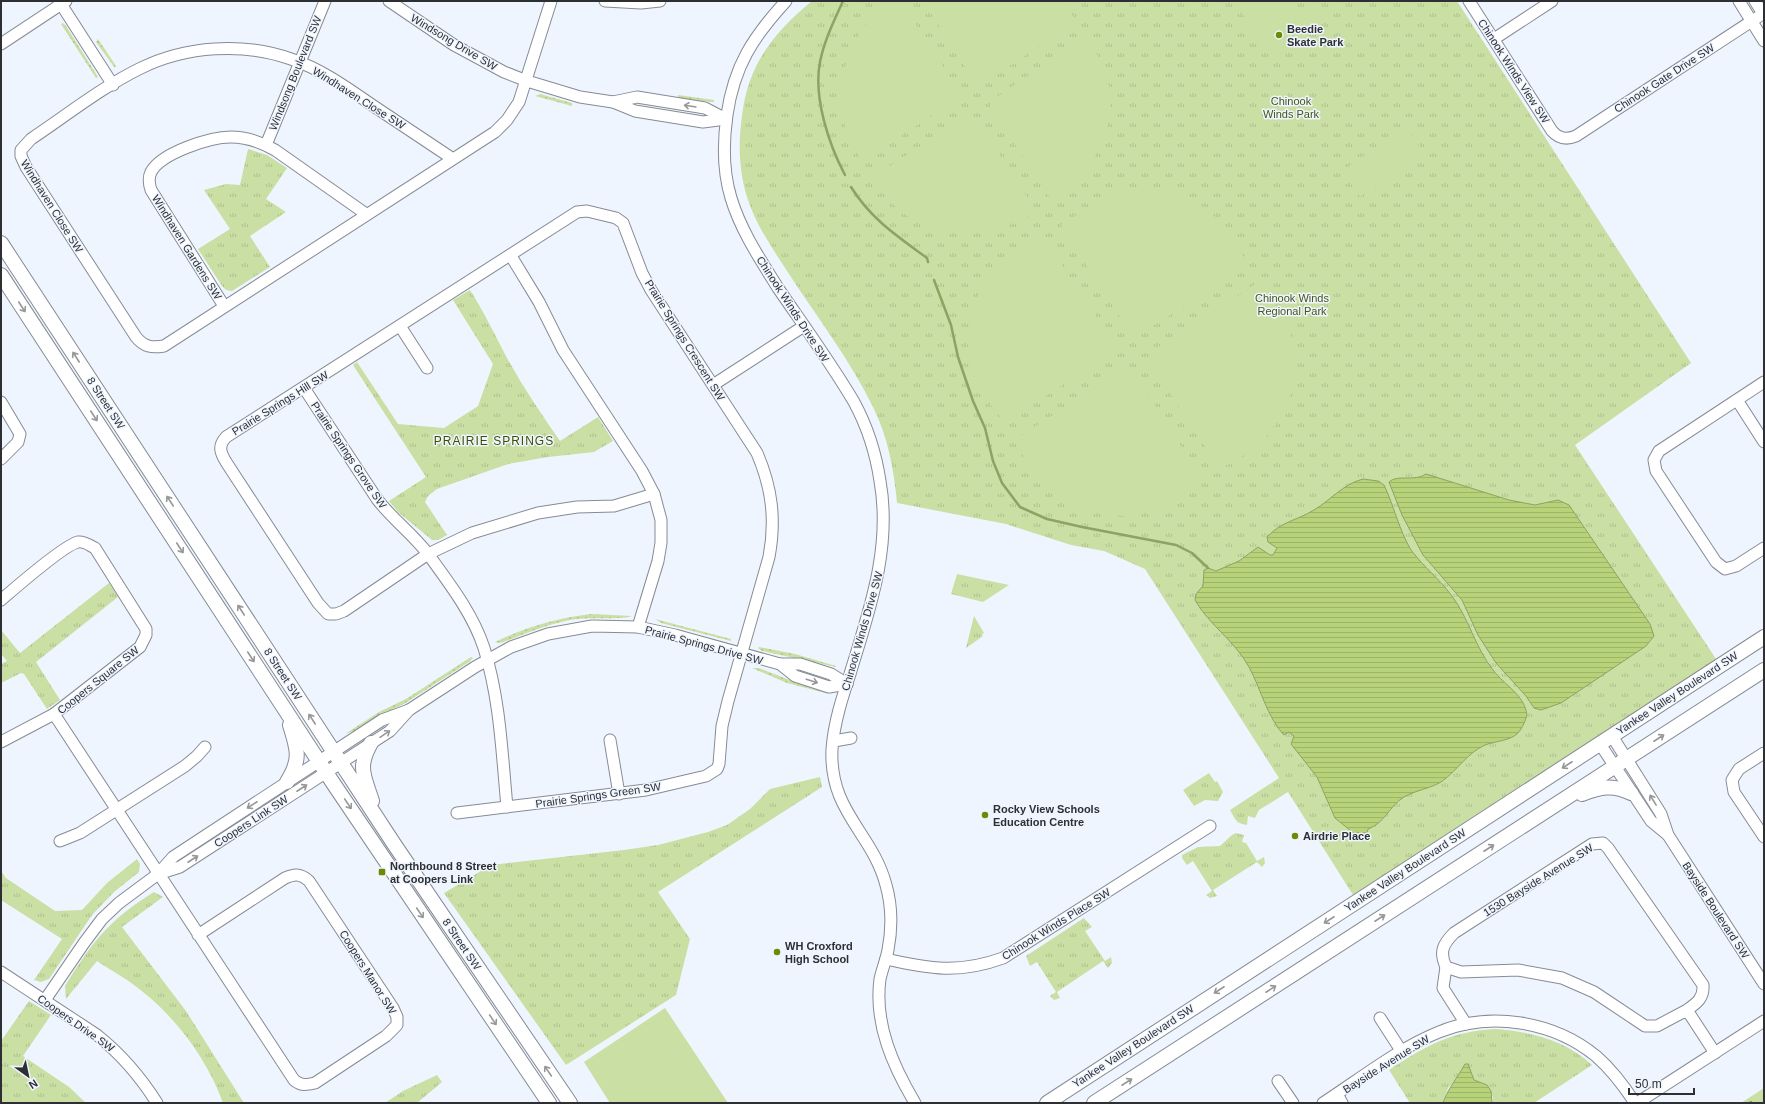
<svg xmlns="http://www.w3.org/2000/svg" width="1765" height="1104" viewBox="0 0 1765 1104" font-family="Helvetica,sans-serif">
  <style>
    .grass { fill: url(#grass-dots) }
    .park { fill: url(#park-tufts) }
    .garden { fill: #cadfa3 }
    .water { fill: url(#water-rules); stroke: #8ea264 }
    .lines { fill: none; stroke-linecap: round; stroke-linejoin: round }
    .stream { stroke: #8ea264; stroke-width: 2.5 }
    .minor-casing { stroke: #868b94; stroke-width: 13 }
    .major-casing { stroke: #868b94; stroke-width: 16 }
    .minor { stroke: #fff; stroke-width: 11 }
    .major { stroke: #fff; stroke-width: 14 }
    .oneway { stroke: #969799 }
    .poi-dot { fill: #6d8a05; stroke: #eff5ff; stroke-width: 1.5 }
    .labels { text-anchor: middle; stroke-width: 3; stroke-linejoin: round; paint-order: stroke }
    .poi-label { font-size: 11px; font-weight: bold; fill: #2d2f33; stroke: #eff5ff; text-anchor: start }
    .street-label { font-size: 11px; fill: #2d2f33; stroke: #eff5ff }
    .park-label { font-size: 11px; fill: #455616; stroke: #eff5ff }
    .neighbourhood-label { font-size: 12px; letter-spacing: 1px; fill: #3d5000; stroke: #eff5ff }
  </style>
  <defs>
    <pattern id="grass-dots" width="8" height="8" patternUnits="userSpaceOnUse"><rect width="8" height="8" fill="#cadfa3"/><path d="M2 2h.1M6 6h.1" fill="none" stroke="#aec08d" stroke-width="1.8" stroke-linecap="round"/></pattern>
    <pattern id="park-tufts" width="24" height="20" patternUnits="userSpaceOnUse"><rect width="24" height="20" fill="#cadfa3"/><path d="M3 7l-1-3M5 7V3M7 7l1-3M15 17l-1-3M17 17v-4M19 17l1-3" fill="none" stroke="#aec08d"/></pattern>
    <pattern id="water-rules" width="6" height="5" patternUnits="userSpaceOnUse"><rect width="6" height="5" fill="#b7d379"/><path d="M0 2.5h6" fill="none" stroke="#9eb569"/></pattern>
  </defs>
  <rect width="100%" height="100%" fill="#eff5ff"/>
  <g class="grass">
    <polygon points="63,23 66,26 98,77 96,78 61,24"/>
    <polygon points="98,39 116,66 115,68 96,42"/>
    <polygon points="540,94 572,103 572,106 535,96"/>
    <polygon points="678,95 714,100 714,102 678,99"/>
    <path d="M591 614 632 616C621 620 591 617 576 619 549 623 526 634 500 643L495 642C526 627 557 618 591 614Z"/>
    <polygon points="655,619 731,639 731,641 661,623"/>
    <polygon points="759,647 795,654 836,666 836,667 762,651 758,648"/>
    <polygon points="471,657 473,658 469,662 404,704 382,714 357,730 345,734 379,712 406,699"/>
    <polygon points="752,668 759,668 787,679 824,691 829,694 787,683"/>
  </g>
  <g class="park">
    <path d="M812 1H1457L1691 363 1575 445 1718 662 1353 895 1288 792 1259 810 1255 818 1248 816 1247 825C1235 823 1236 820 1230 810L1279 778 1145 569 1104 551 1071 545 1006 524 897 503C894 470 888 437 873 407 850 360 817 317 789 274 773 249 756 226 747 197 739 171 738 143 742 116 748 65 773 33 812 1Z"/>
    <polygon points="248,149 267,155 287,168 266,199 286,212 250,236 270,267 232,291 226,290 222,286 198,249 230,229 204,190 226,184 240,185"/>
    <path d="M470 290C484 312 495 335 507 358 523 387 541 414 560 441L598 417 613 441 594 452 548 457 508 464 437 489 428 496 425 502 447 535 438 540H432L398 512 389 501 426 477 353 365 357 362 398 424 444 428 478 406 493 364 453 300Z"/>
    <polygon points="957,574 1009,585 983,602 951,594"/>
    <polygon points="109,583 118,597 36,662 60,700 47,709 24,674 21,673 1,683 1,664 7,661 1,654 1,630 20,653"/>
    <polygon points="974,616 984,633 982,634 983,636 966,648"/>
    <polygon points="1209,773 1215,782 1217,781 1223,792 1218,801 1205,800 1194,806 1183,790"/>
    <polygon points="820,777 822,787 658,892 690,939 676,995 566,1065 444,893 491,865 624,850 658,845 708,832 727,825 750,809 770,789"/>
    <polygon points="1236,833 1244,835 1242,842 1246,843 1257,861 1264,857 1265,863 1262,867 1257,862 1213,890 1217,896 1210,898 1206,895 1212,891 1193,861 1187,865 1182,858 1182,855 1198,847 1220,846 1232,835"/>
    <polygon points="137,859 140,864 139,872 114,892 92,915 49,979 41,982 34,980 62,939 1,900 1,871 6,878 55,911 82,910 107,883"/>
    <path d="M154 892 163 897 122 927 186 1011 244 1103H223C208 1061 178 1020 143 992 129 980 112 971 97 961L66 999 65 986C92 942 109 920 154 892Z"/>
    <polygon points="1084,918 1092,927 1085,931 1105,961 1111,957 1112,963 1108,968 1103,961 1057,992 1060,998 1054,1000 1050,996 1056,992 1037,962 1030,966 1026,956"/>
    <polygon points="29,1001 51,1015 23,1056 69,1087 86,1103 1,1103 1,1041"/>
    <path d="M1496 1029C1532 1032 1565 1040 1592 1065L1534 1103H1492L1493 1098 1487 1085 1474 1080 1465 1064 1458 1077 1448 1088 1443 1103H1410L1389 1070C1425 1046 1452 1031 1496 1029Z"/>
    <polygon points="437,1075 442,1082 417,1103 385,1103 403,1091"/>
    <polygon points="1764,1088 1764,1103 1741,1103"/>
  </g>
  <g class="garden">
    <path d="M892 1H901L959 92 957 99 862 161C857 153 852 145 849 137 830 88 848 30 892 1Z"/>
    <polygon points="923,1 1062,1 1077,22 982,84 975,82"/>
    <polygon points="1237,1 1290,1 1294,6 1301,9 1306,5 1324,19 1281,56 1275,52 1261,53"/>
    <path d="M1087 37C1095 51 1104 65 1108 81 1119 130 1091 175 1052 201L990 106 992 100Z"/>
    <path d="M968 115 975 117 1036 211C992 241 933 244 893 204 885 196 879 186 873 177Z"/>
    <polygon points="1406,127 1424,153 1360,197 1342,171"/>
    <path d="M1147 189C1179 192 1207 203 1227 230 1236 241 1241 253 1248 265L1139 335 1130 333 1061 225C1095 204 1104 191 1147 189Z"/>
    <path d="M1043 236 1114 344 1112 353 1004 423C997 411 986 401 980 388 955 344 970 290 1007 258 1017 249 1031 243 1043 236Z"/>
    <path d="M1259 282C1266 294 1277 304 1283 317 1307 361 1293 415 1256 447 1245 456 1231 462 1220 469L1149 361 1150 352Z"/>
    <path d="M1124 369 1133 371 1202 480C1190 487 1179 497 1167 504 1122 528 1069 513 1037 476 1027 466 1022 452 1014 440Z"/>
    <polygon points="665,1008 728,1103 610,1103 584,1062"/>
  </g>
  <g class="water">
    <path d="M1426 474 1509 500 1535 505 1558 500 1569 505 1650 624 1654 636 1646 646 1561 703 1541 710 1534 708 1526 696 1496 663 1478 635 1462 600 1423 555 1402 515 1389 482C1397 474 1415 482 1426 474Z"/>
    <path d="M1363 479 1378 481 1384 485C1394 506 1399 530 1411 550 1423 567 1440 579 1452 596 1469 619 1475 647 1493 670 1505 686 1524 694 1527 715 1525 722 1522 729 1517 734 1509 741 1495 741 1485 745 1467 753 1457 771 1441 782 1429 789 1416 790 1404 797 1389 806 1385 823 1368 829L1367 833 1356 835 1335 818 1317 777 1291 744 1294 736 1289 732 1284 735C1268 719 1260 687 1249 667 1235 641 1209 625 1195 600L1196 594 1203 586 1204 570 1208 568 1216 571 1239 561 1258 547 1270 555H1273L1277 548 1268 542 1267 537C1282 521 1296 521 1314 510 1331 500 1343 484 1363 479Z"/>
    <path d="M1465 1064H1468L1474 1080 1487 1085 1491 1091 1492 1103H1443C1449 1086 1457 1079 1465 1064Z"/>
  </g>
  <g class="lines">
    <g class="stream">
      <path d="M843 1C834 21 824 41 820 62 813 97 829 145 845 175"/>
      <path d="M851 187C871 219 897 236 927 258L928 262"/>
      <polyline points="934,280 951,325 958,357 973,401 985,428 993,461 1002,483 1020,507 1047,519 1082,527 1176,545 1192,553 1208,568"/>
      <polyline points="1750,1103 1751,1102"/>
    </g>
    <g class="minor-casing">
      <g id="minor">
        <polyline points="59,1 113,85"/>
        <polyline points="389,1 454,45 504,72 527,81 580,97 613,102 635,111 703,122 726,119"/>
        <polyline points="605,1 641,3 660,1"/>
        <path d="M786 1C753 37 734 66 727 115 723 143 723 172 731 198 741 231 760 259 778 288 804 326 831 363 854 402 867 426 876 454 880 481 892 548 869 611 850 674 842 698 834 723 832 749 829 812 872 832 886 885 892 906 892 929 888 950 886 960 882 970 880 979 874 1024 893 1066 915 1103"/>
        <path d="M1469 1 1552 131C1559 139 1566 140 1576 136L1764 13"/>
        <polyline points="1739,1 1764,41"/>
        <polyline points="1755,1 1764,15"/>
        <polyline points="1494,39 1552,1"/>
        <polyline points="1,44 66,1"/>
        <polyline points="613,102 637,97 705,108 726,119"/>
        <polyline points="266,145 325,1"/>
        <path d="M453 159C426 141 399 123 372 105 346 87 321 69 291 59 243 42 186 46 141 68 102 87 67 115 31 139L21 150V156L26 167 136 337C144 347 152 348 164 346L495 132 507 120 519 102 551 1"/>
        <polyline points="511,256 539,302 563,350 642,471 654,494 661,520 661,543 658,561 638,627"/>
        <path d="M224 306 151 190C149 184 148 178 151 172 161 153 210 137 231 137 246 137 261 142 275 150L366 214"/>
        <polyline points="400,326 427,368"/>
        <polyline points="1764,382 1659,451 1654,460 1656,471 1716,562 1725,569 1736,566 1764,548"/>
        <polyline points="713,385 804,326"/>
        <path d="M304 388 377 499C392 519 413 534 428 554 449 583 473 614 484 648 500 699 502 754 507 807"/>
        <polyline points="1737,400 1764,442"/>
        <polyline points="1,402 20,434 18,442 1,459"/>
        <path d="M1 600C15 588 64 545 78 542 84 541 89 545 95 548L146 629V635L140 647 54 714 1 742"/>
        <polyline points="780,664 795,676 829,687 847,684"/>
        <path d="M54 714 294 1080C301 1086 306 1085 315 1083L386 1036 397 1025V1017L393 1008 309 881C300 873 294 874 285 878L198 935"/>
        <polyline points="1612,736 1661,814 1668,835 1764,984"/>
        <polyline points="610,740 619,794"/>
        <polyline points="834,741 851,738"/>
        <polyline points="1600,744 1651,821 1668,835"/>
        <polyline points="1764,753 1739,769 1732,780 1734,792 1764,837"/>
        <path d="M457 813 646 790 706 776 717 769 719 764 722 726 728 701 769 557C776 520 772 488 757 453L651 290 642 273 623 223 616 218 587 211 577 212 226 437C218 446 220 452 226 462L318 603 328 614H336L344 611 428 554 472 533 538 513 577 507 614 506 654 494"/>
        <polyline points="60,841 80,833 185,766 197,756 205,747"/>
        <polyline points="158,874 180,867 390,731 409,710"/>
        <path d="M886 959C930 969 959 974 1003 958L1210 826"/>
        <polyline points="1446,967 1443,988 1466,1024"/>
        <path d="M1 972 97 1035C122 1055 140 1076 157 1103"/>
        <polyline points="45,1000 84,943 102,919 119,903 158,874 173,857 382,720 409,710 475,667 511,647 548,634 592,626 638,627 675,635 780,664 800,664 831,674 847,684"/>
        <path d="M1687 1010 1657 1026H1645L1594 992 1562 978 1518 970 1461 972 1446 967C1439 952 1443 944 1454 933L1592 844 1603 843 1608 848 1703 985C1704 998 1697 1003 1687 1010L1715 1053"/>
        <polyline points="1380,1018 1402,1052"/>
        <polyline points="1278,1081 1293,1103"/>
        <polyline points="1337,1094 1342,1103"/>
        <path d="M1323 1103C1360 1079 1399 1048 1439 1032 1490 1011 1553 1021 1596 1056 1612 1070 1624 1086 1635 1103"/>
        <polyline points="1637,1103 1764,1021"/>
      </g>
    </g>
    <g class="major-casing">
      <g id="major">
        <polyline points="1,243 394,844 570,1103"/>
        <polyline points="1,275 333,783 549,1103"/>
        <path d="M371 743C357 767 364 776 372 801"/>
        <path d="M287 782C301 760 298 750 290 725"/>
        <path d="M1582 794C1600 787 1613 784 1631 793"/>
        <polyline points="1047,1103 1764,637"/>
        <polyline points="1094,1103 1764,670"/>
      </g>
    </g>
    <use href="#minor" class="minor"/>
    <use href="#major" class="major"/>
  </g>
  <defs><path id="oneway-shaft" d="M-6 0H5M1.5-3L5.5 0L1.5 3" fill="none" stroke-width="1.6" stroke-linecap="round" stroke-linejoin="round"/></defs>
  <g class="oneway">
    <use href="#oneway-shaft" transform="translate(690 106) rotate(-171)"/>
    <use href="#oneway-shaft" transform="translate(22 307) rotate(57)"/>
    <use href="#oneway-shaft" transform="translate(76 357) rotate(-123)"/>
    <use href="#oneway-shaft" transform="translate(94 416) rotate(57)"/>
    <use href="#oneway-shaft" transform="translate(170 501) rotate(-123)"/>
    <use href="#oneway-shaft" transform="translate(180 548) rotate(57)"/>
    <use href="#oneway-shaft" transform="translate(241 610) rotate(-123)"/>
    <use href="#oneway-shaft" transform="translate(251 657) rotate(57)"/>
    <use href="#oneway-shaft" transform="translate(812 681) rotate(18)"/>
    <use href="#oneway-shaft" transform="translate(312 719) rotate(-123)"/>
    <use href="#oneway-shaft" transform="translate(385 734) rotate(-34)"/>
    <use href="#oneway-shaft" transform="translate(1659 738) rotate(-33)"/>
    <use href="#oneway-shaft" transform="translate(1567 765) rotate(147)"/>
    <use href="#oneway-shaft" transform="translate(302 788) rotate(-33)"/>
    <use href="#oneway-shaft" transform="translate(1653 800) rotate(-122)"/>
    <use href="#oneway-shaft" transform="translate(348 804) rotate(56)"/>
    <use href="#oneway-shaft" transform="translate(252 805) rotate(147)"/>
    <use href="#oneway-shaft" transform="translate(1489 848) rotate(-33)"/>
    <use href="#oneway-shaft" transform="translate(193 859) rotate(-33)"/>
    <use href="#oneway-shaft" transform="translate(420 913) rotate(56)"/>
    <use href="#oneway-shaft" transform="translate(1380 918) rotate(-33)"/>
    <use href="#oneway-shaft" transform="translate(1329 920) rotate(147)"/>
    <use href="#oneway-shaft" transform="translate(1271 989) rotate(-33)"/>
    <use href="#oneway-shaft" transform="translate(1219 990) rotate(147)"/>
    <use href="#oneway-shaft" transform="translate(493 1020) rotate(56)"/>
    <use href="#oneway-shaft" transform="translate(548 1071) rotate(-124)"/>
    <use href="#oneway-shaft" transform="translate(1127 1082) rotate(-33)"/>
  </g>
  <g class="poi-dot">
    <circle cx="1279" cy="35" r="4"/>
    <circle cx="985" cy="815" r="4"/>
    <circle cx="1295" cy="836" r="4"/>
    <rect x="378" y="868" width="8" height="8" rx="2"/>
    <circle cx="777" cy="952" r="4"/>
  </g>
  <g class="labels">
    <g class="poi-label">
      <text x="1287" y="33">Beedie<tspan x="1287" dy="13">Skate Park</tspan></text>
      <text x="993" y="813">Rocky View Schools<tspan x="993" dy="13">Education Centre</tspan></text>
      <text x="1303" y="840">Airdrie Place</text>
      <text x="390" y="870">Northbound 8 Street<tspan x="390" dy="13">at Coopers Link</tspan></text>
      <text x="785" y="950">WH Croxford<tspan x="785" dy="13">High School</tspan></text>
    </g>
    <g class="street-label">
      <text transform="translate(454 42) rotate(31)" y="4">Windsong Drive SW</text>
      <text transform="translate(1514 71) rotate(57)" y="4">Chinook Winds View SW</text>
      <text transform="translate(295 73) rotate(-68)" y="4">Windsong Boulevard SW</text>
      <text transform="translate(1664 78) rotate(-33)" y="4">Chinook Gate Drive SW</text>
      <text transform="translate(359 98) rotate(32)" y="4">Windhaven Close SW</text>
      <text transform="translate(52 206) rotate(58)" y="4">Windhaven Close SW</text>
      <text transform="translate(187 247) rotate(58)" y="4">Windhaven Gardens SW</text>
      <text transform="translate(793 309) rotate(57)" y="4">Chinook Winds Drive SW</text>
      <text transform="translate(685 340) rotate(58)" y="4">Prairie Springs Crescent SW</text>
      <text transform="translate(106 403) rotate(57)" y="4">8 Street SW</text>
      <text transform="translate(280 403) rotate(-32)" y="4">Prairie Springs Hill SW</text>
      <text transform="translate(349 455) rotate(56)" y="4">Prairie Springs Grove SW</text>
      <text transform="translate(862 631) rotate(-74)" y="4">Chinook Winds Drive SW</text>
      <text transform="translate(704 645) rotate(15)" y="4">Prairie Springs Drive SW</text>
      <text transform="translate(283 674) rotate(57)" y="4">8 Street SW</text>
      <text transform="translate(98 680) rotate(-39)" y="4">Coopers Square SW</text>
      <text transform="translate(1677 693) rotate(-33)" y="4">Yankee Valley Boulevard SW</text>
      <text transform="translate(598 795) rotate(-8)" y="4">Prairie Springs Green SW</text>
      <text transform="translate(251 821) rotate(-33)" y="4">Coopers Link SW</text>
      <text transform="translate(1405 870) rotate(-33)" y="4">Yankee Valley Boulevard SW</text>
      <text transform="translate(1538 880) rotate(-32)" y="4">1530 Bayside Avenue SW</text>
      <text transform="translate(1716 910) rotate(57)" y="4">Bayside Boulevard SW</text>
      <text transform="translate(1056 924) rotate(-32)" y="4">Chinook Winds Place SW</text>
      <text transform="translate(462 944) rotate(56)" y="4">8 Street SW</text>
      <text transform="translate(368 972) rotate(58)" y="4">Coopers Manor SW</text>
      <text transform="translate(76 1023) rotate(35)" y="4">Coopers Drive SW</text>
      <text transform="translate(1133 1046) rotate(-33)" y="4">Yankee Valley Boulevard SW</text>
      <text transform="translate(1386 1064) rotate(-32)" y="4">Bayside Avenue SW</text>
    </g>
    <g class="park-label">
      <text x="1291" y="105">Chinook<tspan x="1291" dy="13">Winds Park</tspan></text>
      <text x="1292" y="302">Chinook Winds<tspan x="1292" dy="13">Regional Park</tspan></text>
    </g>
    <g class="neighbourhood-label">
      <text x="494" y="445">PRAIRIE SPRINGS</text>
    </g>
  </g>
  <rect width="1765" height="1104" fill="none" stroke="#2d2f33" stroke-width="4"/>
  <g transform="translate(28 1076) rotate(147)" stroke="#eff5ff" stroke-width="3" paint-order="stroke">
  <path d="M0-3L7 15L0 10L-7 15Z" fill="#2d2f33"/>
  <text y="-6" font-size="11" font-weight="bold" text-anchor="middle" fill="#2d2f33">N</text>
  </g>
  <path d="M1629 1088v6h65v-6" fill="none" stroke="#2d2f33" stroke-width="2"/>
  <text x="1635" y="1088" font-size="12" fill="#2d2f33" stroke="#eff5ff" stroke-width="3" paint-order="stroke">50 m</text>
</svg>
